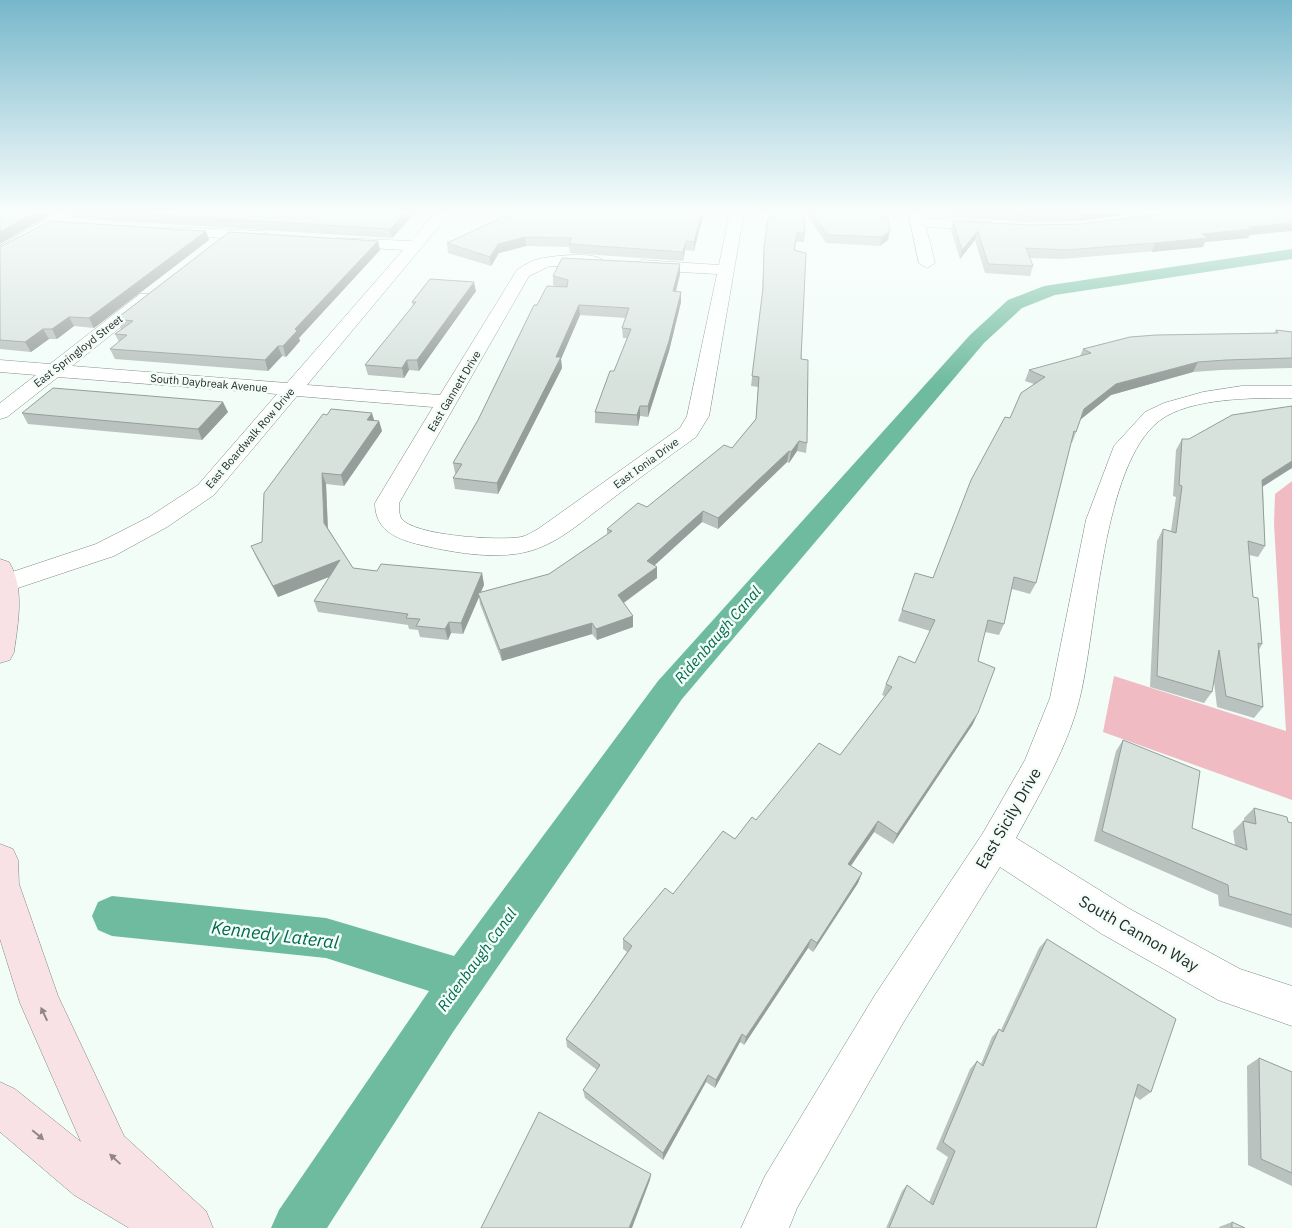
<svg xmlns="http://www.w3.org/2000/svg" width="1292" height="1228" viewBox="0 0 1292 1228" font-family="'IBM Plex Sans',sans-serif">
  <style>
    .green { fill: #f0bbc3 }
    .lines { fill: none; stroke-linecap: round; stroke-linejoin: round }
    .canal { fill: #6fbb9f; fill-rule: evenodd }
    .street-casing { stroke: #7e8884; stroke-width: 1 }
    .secondary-casing { stroke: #7e8884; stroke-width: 1 }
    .street { fill: #fff; fill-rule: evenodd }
    .secondary { fill: #f9e2e6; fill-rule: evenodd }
    .wall { fill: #b9c2be }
    .shaded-wall { fill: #969e9b }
    .building { fill: #d7e2dd; stroke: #969e9b }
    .oneway { fill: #908687 }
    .labels { text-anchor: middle; stroke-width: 5; stroke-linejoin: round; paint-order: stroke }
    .far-street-label { font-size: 11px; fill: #262a28; stroke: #f2fdf8 }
    .water-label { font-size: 15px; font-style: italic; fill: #00684e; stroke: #f2fdf8 }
    .near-street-label { font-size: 16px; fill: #262a28; stroke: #f2fdf8 }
    .near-water-label { font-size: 18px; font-style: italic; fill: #00684e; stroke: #f2fdf8 }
  </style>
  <rect width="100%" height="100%" fill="#f2fdf8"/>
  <polygon class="green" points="1292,481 1292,800 1103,732 1114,676 1286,731 1274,524 1275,494"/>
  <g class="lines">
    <polygon class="canal" points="1292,249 1292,259 1055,295 1022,308 984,343 682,699 453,1032 327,1228 271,1228 279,1210 429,991 326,958 112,936 98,930 92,916 98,902 112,896 326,918 454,956 658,681 970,335 1008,300 1044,286"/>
    <g class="street-casing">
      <g id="street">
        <polygon points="58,212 76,212 0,258 0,246"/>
        <path d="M436 212H451L307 385 440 395 517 270C523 266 529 262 535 260 548 256 597 250 605 262L597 267 550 266 529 276 399 503C399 508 399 514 401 518 412 536 501 541 521 537 527 536 532 532 538 529L680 428 687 416 717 274 642 270 634 265 642 260 719 265 730 212H744L709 416 696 437C665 459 634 482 604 505 580 523 556 545 526 552 493 560 450 552 417 544 394 538 375 529 375 503L433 407 297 396 214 495 167 527 114 556 0 594V576L96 544 149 517 198 485 277 394 58 377 7 417 0 419V403L36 375 0 372V360L50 364 140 294H152L155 298 152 302 72 366 287 383 403 250 342 246 337 244 334 241 337 238 411 241Z"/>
        <polygon points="908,212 922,212 924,218 990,222 997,226 990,230 926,227 935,263 927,268 919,263"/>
        <polygon points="170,227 262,231 270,236 262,241 165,234 163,231"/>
        <path d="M1242 386H1292V398C1255 398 1190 397 1159 421 1102 466 1097 627 1080 697 1069 745 1039 795 1016 838L1128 908 1240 969 1292 986V1026L1218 1000 1102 934 1000 867 903 1023 797 1208 789 1228H741L765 1176 875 995 983 833 1025 760 1050 698 1086 520 1114 446 1145 412 1164 403 1203 392Z"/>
      </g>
    </g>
    <g class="secondary-casing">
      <g id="secondary">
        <path d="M0 559 9 562C25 588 18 623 14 652L10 660 0 663Z"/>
        <polygon points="0,844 13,849 18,860 19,884 58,996 124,1136 206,1211 213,1228 129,1228 74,1195 0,1132 0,1082 15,1089 81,1142 20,1003 0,939"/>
      </g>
    </g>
    <use href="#street" class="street"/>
    <use href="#secondary" class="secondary"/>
  </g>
  <g class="wall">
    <polygon points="69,212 416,212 392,238 72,218"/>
    <polygon points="514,212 704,212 694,251 685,250 683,261 570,253 569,247 526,246 499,253 491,266 448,253 447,243"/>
    <polygon points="769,212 805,233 804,242 796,242 795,250 807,443 806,453 797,451 789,463 787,462 718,529 702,522 655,565 657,578 624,603 633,616 633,627 597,640 592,634 502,661 480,604 479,597 463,634 451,633 448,640 420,637 418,630 409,629 408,625 318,612 314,601 329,577 278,597 256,557 251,546 262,542 264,493 374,420 379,421 382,431 344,486 326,484 328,528 353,568 377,571 482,573 484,585 481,592 549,574 607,535 607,529 647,507 732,448 756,419 758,387 751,386 762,295 764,247"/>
    <polygon points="805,212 887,212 888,240 880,246 826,243"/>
    <polygon points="946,212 1142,212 1079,221 1028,222 947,217"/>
    <polygon points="953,221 1031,225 1082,224 1250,235 1248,238 1205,242 1203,247 1062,259 1030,258 1033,266 1030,276 985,273 975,240 960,259 951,230"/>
    <polygon points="206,231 209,240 94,328 74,326 57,339 49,339 31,352 0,349 0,247"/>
    <polygon points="378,241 380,250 299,338 300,341 286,357 282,356 268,371 115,359 110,349 119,342 115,334 121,329 116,319"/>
    <polygon points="680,274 676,292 681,292 681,302 669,351 648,417 640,416 638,426 595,423 595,412 614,371 627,338 623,338 622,328 626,318 580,315 561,359 562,368 498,494 455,489 453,478 456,474 455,473 453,463 478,420 537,305 558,287 553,285 553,276"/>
    <polygon points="476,291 419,371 409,370 404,378 368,375 365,365 413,306 412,302"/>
    <polygon points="1276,330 1292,332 1292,368 1221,370 1193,372 1111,395 1081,419 1076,432 1072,443 1071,443 1036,583 1030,594 1012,589 1004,624 999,635 985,632 978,661 973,724 893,844 874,832 851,866 862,873 858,883 813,952 808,948 744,1045 740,1042 715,1088 706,1082 663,1160 585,1098 583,1090 597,1070 567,1047 566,1039 627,952 623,949 623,939 756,820 840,755 885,696 882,695 886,684 915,663 930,631 898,621 902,610 933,578 1010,418 1034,384 1025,381 1029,370 1080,356 1083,349 1274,333"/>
    <polygon points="228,412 202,440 28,424 22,413"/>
    <polygon points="1182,439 1263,487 1265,546 1258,557 1249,555 1253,597 1262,644 1259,650 1263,707 1254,718 1217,707 1214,682 1212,692 1204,703 1150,687 1157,541 1163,529 1171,531 1176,497 1173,496 1176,450"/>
    <polygon points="1123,740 1192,828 1235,845 1233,831 1243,821 1244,821 1244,818 1254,808 1292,823 1292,928 1219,906 1218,895 1094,841 1116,751"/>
    <polygon points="1047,939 1151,1092 1140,1100 1135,1096 1096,1228 886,1228 902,1191 907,1185 929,1202 948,1157 936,1149 970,1069 977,1061 981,1064 992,1037 999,1029 1001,1030 1039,948"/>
    <polygon points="1259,1058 1292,1072 1292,1186 1248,1165 1247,1066"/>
    <polygon points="1232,1222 1245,1228 1219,1228 1219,1227"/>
  </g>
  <g class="shaded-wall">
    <polygon points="35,212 54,212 0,244 0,232"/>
    <polygon points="406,212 416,212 392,238 390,229"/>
    <polygon points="702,212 704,212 694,251 694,242"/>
    <polygon points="1082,212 1142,212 1079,221"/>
    <polygon points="1292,223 1292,231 1250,235 1248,238 1205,242 1203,247 1152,252 1155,243 1248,227"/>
    <polygon points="206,231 209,240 94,328 89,318"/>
    <polygon points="890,231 888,240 880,246 882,237"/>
    <polygon points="978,231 975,240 960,259 962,250"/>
    <polygon points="525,237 526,246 499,253 491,266 490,257 498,244"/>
    <polygon points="378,241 380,250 299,338 300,341 286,357 283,346 295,329"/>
    <polygon points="686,241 685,250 683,261 683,252"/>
    <polygon points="680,264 680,274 673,301 673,291"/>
    <polygon points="474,282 476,291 419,371 417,360"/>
    <polygon points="681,292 681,302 669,351 648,417 648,406"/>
    <polygon points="579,305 580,315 561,359 562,368 498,494 497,483 556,357"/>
    <polygon points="69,317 74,326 57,339 52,329"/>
    <polygon points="43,329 49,339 31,352 25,342"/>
    <polygon points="278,346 282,356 268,371 265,360"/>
    <polygon points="407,360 409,370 404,378 402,368"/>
    <polygon points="1198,362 1193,372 1111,395 1080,420 1084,409 1116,384"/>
    <polygon points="223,402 228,412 202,440 198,429"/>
    <polygon points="640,406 640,416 638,426 637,415"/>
    <polygon points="372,413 375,423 367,420"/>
    <polygon points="379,421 382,431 344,486 341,475"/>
    <polygon points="799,441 797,451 789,463 791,452"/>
    <polygon points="789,451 787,462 718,529 718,518"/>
    <polygon points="1292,461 1292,468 1256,491 1262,480"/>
    <polygon points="322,473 326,484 328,534 324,523"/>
    <polygon points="703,511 702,522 647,572 647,561"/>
    <polygon points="340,560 344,571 278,597 273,586"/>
    <polygon points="657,567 657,578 619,606 618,595"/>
    <polygon points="482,573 484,585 479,596 478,593 479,597 463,634 461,623"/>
    <polygon points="633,616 633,627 597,640 596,629"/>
    <polygon points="449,622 451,633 448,640 445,629"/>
    <polygon points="592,623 592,634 502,661 500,650"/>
    <polygon points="978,713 973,724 893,844 897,834"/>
    <polygon points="878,821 874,832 845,874 848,864"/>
    <polygon points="862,873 858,883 813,952 817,943"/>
    <polygon points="811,939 808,948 744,1045 746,1037"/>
    <polygon points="742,1034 740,1042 715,1088 716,1080"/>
    <polygon points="708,1075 706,1082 663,1160 663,1153"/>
    <polygon points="651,1174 650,1180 632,1228 629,1228"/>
  </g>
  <g class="building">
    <polygon points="0,212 35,212 0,232"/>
    <polygon points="114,212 406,212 390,229"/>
    <polygon points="514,212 702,212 694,242 686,241 683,252 569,244 572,238 525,237 498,244 490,257 447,243"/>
    <polygon points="769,212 804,212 805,233 797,233 794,250 806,253 801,359 808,360 807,443 799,441 791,452 789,451 718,518 703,511 647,561 657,567 618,595 633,616 596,629 592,623 500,650 478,593 549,574 612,531 607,529 638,503 647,507 724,445 732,448 756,419 759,377 752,376 763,288 764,247"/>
    <polygon points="812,212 887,212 890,231 882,237 827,235"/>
    <polygon points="1015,212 1078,212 1031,213"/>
    <polygon points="1175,212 1292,212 1292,223 1248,227 1252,229 1202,234 1208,238 1155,243 1066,250 1026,248 1033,266 988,264 978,231 962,250 953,221 1031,225 1082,224"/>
    <polygon points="50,221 206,231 89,318 69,317 52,329 43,329 25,342 0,340 0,247"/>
    <polygon points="229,232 378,241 295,329 297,331 283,346 278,346 265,360 110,349 127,335 115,334 133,321 116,319"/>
    <polygon points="562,258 680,264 673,291 681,292 669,341 648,406 640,406 637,415 595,412 610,371 614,371 631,329 622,328 629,308 579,305 556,357 561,357 497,483 453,478 462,464 453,463 478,420 534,305 537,305 547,286 567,287 568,280 553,276"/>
    <polygon points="430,279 474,282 417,360 407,360 402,368 365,365 416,302 412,302"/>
    <polygon points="1276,330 1292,332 1292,358 1226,360 1198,362 1116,384 1084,409 1076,432 1074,431 1036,583 1014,577 1004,624 988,620 978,661 995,668 978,713 897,834 878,821 848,864 862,873 817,943 811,939 746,1037 742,1034 716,1080 708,1075 663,1153 583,1090 600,1065 566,1039 632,946 623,939 665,888 673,894 723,831 735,839 752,817 756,820 819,743 840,755 892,687 886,684 899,656 915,663 935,620 902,610 915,573 933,578 971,480 1005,417 1010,418 1021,393 1045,377 1029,370 1091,353 1083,349 1130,337 1156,335 1278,333"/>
    <polygon points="53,388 223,402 198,429 22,413"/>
    <polygon points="1292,406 1292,461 1262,480 1265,546 1248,541 1253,597 1258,598 1262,644 1258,643 1263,707 1226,696 1219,650 1212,692 1157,676 1163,529 1176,533 1182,486 1179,485 1182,439 1189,439 1232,415"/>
    <polygon points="331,409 372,413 367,420 379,421 341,475 322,473 324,523 353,568 377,571 381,564 482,573 461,623 449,622 445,629 416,626 420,619 406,618 408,614 314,601 340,560 273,586 251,546 262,542 264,493 323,414 327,415"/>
    <polygon points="1123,740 1200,771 1192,828 1247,850 1243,821 1256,824 1254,808 1287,817 1288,822 1292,823 1292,915 1229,896 1228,885 1102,831"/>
    <polygon points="1047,939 1176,1019 1151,1092 1138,1084 1096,1228 889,1228 907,1185 933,1205 955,1151 943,1142 977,1061 983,1066 999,1029 1003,1032"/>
    <polygon points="1259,1058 1292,1072 1292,1173 1261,1159"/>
    <polygon points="539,1112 651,1174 629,1228 481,1228"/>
    <polygon points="1232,1222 1245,1228 1232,1228"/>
  </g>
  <defs><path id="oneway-solid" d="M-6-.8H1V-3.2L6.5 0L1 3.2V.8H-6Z" transform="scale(1.25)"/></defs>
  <g class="oneway">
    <use href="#oneway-solid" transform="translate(44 1014) rotate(-115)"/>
    <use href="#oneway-solid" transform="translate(38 1135) rotate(40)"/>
    <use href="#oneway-solid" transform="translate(115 1159) rotate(-137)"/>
  </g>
  <linearGradient id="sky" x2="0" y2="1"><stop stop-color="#77b7cb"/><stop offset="0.55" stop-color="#f9fefc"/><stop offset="1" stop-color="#f9fefc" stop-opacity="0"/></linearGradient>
  <rect width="1292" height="384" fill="url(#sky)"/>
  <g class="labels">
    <g class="far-street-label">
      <text transform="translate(78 351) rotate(-38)" y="4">East Springloyd Street</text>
      <text transform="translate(209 383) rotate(5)" y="4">South Daybreak Avenue</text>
      <text transform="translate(454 391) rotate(-59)" y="4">East Gannett Drive</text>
      <text transform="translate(250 438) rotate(-49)" y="4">East Boardwalk Row Drive</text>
      <text transform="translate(646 463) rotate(-36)" y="4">East Ionia Drive</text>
    </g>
    <g class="water-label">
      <text transform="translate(718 635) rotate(-49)" y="5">Ridenbaugh Canal</text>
      <text transform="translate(477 960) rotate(-54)" y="5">Ridenbaugh Canal</text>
    </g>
    <g class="near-street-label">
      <text transform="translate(1008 818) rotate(-60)" y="6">East Sicily Drive</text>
      <text transform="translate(1139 933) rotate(30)" y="6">South Cannon Way</text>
    </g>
    <g class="near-water-label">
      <text transform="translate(275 935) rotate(7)" y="6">Kennedy Lateral</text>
    </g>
  </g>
</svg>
